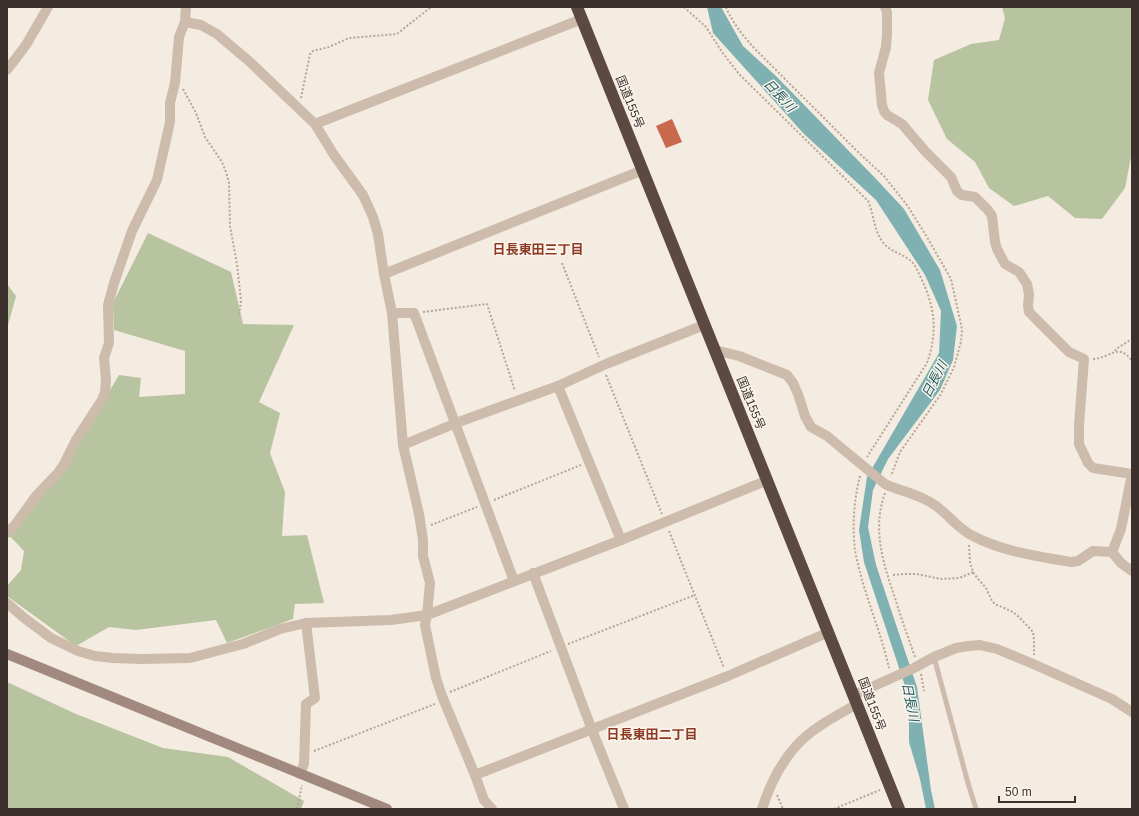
<svg xmlns="http://www.w3.org/2000/svg" width="1139" height="816" viewBox="0 0 1139 816" font-family="Helvetica,'Noto Sans JP',sans-serif">
  <style>
    .green { fill: #b8c4a0 }
    .water { fill: #7fb0b2 }
    .building { fill: #c8694b }
    .lines { fill: none; stroke-linecap: round; stroke-linejoin: round }
    .path { stroke: #b9a596; stroke-width: 2; stroke-dasharray: 2 2; stroke-linecap: butt }
    .lane { stroke: #cdbbac; stroke-width: 5 }
    .street { stroke: #cdbbac; stroke-width: 10 }
    .secondary { stroke: #a18a7d; stroke-width: 10 }
    .highway { stroke: #5c4a42; stroke-width: 12 }
    .labels { text-anchor: middle; stroke-width: 3; stroke-linejoin: round; paint-order: stroke }
    .street-label { font-size: 12px; fill: #3b302b; stroke: #fbf5ee }
    .water-label { font-size: 13px; font-style: italic; fill: #1f5a5e; stroke: #fbf5ee }
    .neighbourhood-label { font-size: 13px; font-weight: bold; fill: #8c3b22; stroke: #fbf5ee }
  </style>
  <rect width="100%" height="100%" fill="#f4ebe1"/>
  <g class="green">
    <polygon points="1002,7 1132,7 1132,152 1125,188 1102,219 1075,218 1048,196 1014,206 989,188 975,162 947,139 928,100 934,60 971,44 999,40 1005,18"/>
    <polygon points="148,233 231,272 243,324 294,325 259,402 280,413 270,453 285,492 282,536 307,535 324,603 295,604 293,619 227,643 216,620 136,630 109,627 76,646 7,596 7,586 21,570 24,551 8,534 66,464 119,375 141,378 139,397 185,394 185,351 114,330 113,303"/>
    <polygon points="7,284 16,296 7,329"/>
    <polygon points="7,682 76,714 163,748 228,757 304,801 301,809 7,809"/>
  </g>
  <polygon class="water" points="707,7 721,7 743,46 777,77 878,181 904,209 940,270 957,326 953,360 940,390 888,459 873,490 868,527 876,565 917,687 931,790 935,809 926,809 920,779 909,742 909,698 864,562 859,530 867,477 939,353 941,311 925,275 876,200 804,134 713,33"/>
  <polygon class="building" points="672,119 682,142 666,148 656,126"/>
  <g class="lines">
    <g class="path">
      <path d="M684 7 706 27 722 52 739 74 868 201C874 214 873 228 882 241 889 252 903 253 912 262 916 266 918 272 921 278 935 307 938 332 927 363L867 457"/>
      <path d="M726 7C733 24 744 37 756 50L859 153 884 176 907 205 927 237 951 279 962 329 961 342 954 367 941 394 900 452 891 476"/>
      <polyline points="183,89 196,113 205,137 222,162 226,172 229,183 230,226 237,264 241,300 239,316"/>
      <polyline points="301,98 310,54 313,51 329,47 349,38 397,34 431,7"/>
      <polyline points="562,263 599,357"/>
      <polyline points="423,312 487,304 515,391"/>
      <polyline points="1115,351 1116,349 1132,339"/>
      <path d="M1093 359C1111 358 1118 342 1132 361"/>
      <polyline points="606,375 662,514"/>
      <path d="M860 476C854 499 852 526 855 550 862 590 880 628 889 668"/>
      <path d="M885 493C872 529 883 563 895 598 901 618 908 637 915 657"/>
      <polyline points="494,500 581,465"/>
      <polyline points="431,525 477,507"/>
      <polyline points="669,531 724,668"/>
      <polyline points="969,545 970,563 974,574 986,588 992,601 995,604 1013,612 1020,618 1033,632 1034,640 1034,655"/>
      <polyline points="893,575 903,574 917,574 941,579 959,578 974,572"/>
      <polyline points="568,644 695,595"/>
      <polyline points="921,674 924,691"/>
      <polyline points="450,692 551,651"/>
      <polyline points="314,751 435,704"/>
      <polyline points="777,795 783,809"/>
      <polyline points="297,809 302,785"/>
      <polyline points="834,809 880,790"/>
    </g>
    <polyline class="lane" points="934,657 968,783 976,809"/>
    <g class="street">
      <polyline points="885,7 887,12 887,34 886,47 879,73 882,105 884,111 887,115 902,124 925,151 951,177 957,191 962,195 975,197 988,210 992,216 995,242 997,249 1005,264 1019,272 1027,284 1029,294 1028,306 1029,312 1069,352 1084,359 1079,425 1079,444 1088,463 1093,468 1132,474"/>
      <polyline points="185,22 201,25 217,34 250,62 315,124 334,155 363,195 373,217 378,234 384,274 392,313 403,445 419,514 423,540 423,556 430,583 427,615 425,625 436,678 442,696 475,775 484,800 492,809"/>
      <polyline points="7,70 26,45 48,7"/>
      <polyline points="315,124 582,19"/>
      <polyline points="384,274 643,170"/>
      <polyline points="392,313 414,313 514,581"/>
      <path d="M715 350 739 356 787 375 793 383 798 394 805 416 811 427 827 436 885 484 889 486C906 492 926 497 940 509 951 518 960 530 973 536 1001 551 1040 557 1071 562L1078 561 1093 551 1112 552 1121 563 1132 571"/>
      <polyline points="558,386 621,540"/>
      <polyline points="403,445 456,423 558,386 606,364 704,325"/>
      <polyline points="7,533 15,525 36,496 58,473 64,464 76,440 102,400 105,392 106,380 104,358 109,343 108,305 114,283 132,231 157,180 170,122 170,103 175,83 179,37 185,22 186,7"/>
      <polyline points="1112,552 1121,529 1132,474"/>
      <polyline points="533,573 592,730 624,809"/>
      <polyline points="7,603 23,617 51,638 78,651 95,656 113,658 141,659 190,658 243,644 280,629 306,623 391,620 427,615 621,540 768,480"/>
      <polyline points="854,695 914,668 934,657 956,648 969,646 980,645 997,649 1031,663 1112,699 1132,712"/>
      <polyline points="300,774 304,764 306,704 315,698 306,623"/>
      <polyline points="475,775 728,676 829,632"/>
      <path d="M762 809C769 787 780 764 796 746 812 728 836 716 857 704"/>
    </g>
    <polyline class="secondary" points="7,654 387,809"/>
    <polyline class="highway" points="577,7 899,809"/>
  </g>
  <g class="labels">
    <g class="street-label">
      <text transform="translate(630 102) rotate(68)" y="4">国道155号</text>
      <text transform="translate(751 403) rotate(68)" y="4">国道155号</text>
      <text transform="translate(872 704) rotate(69)" y="4">国道155号</text>
    </g>
    <g class="water-label">
      <text transform="translate(780 95) rotate(47)" y="5">日長川</text>
      <text transform="translate(934 379) rotate(-63)" y="5">日長川</text>
      <text transform="translate(911 702) rotate(79)" y="5">日長川</text>
    </g>
    <g class="neighbourhood-label">
      <text x="538" y="254">日長東田三丁目</text>
      <text x="652" y="739">日長東田二丁目</text>
    </g>
  </g>
  <rect width="1139" height="816" fill="none" stroke="#3b302b" stroke-width="16"/>
  <path d="M999 796v6h76v-6" fill="none" stroke="#3b302b" stroke-width="2"/>
  <text x="1005" y="796" font-size="12" fill="#3b302b" stroke="#fbf5ee" stroke-width="3" paint-order="stroke">50 m</text>
</svg>
